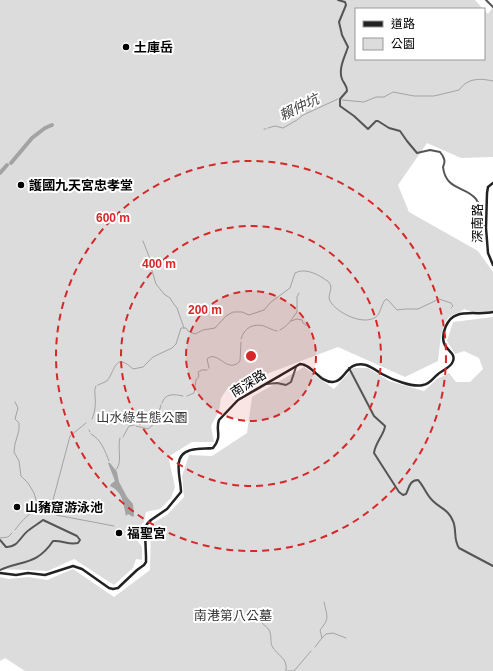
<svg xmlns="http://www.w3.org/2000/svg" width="493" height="671" viewBox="0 0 493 671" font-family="Arial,'Noto Sans TC',sans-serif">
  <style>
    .green { fill: #dcdcdc }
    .water { fill: #a3a3a3 }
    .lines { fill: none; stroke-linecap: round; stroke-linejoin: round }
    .stream { stroke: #a3a3a3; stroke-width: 1 }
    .river { stroke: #a3a3a3; stroke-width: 4 }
    .minor { stroke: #555; stroke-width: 2 }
    .secondary { stroke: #222; stroke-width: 2.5 }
    .ring { fill: none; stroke: #d62828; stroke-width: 2; stroke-dasharray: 7 5 }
    .poi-dot { fill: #000; stroke: #fff; stroke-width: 1.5 }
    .labels { text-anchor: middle; stroke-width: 4; stroke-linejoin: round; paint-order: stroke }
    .poi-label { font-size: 13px; font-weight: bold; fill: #000; stroke: #fff; text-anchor: start }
    .street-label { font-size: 13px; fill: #000; stroke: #fff }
    .park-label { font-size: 13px; fill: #333; stroke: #fff }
    .water-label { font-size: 14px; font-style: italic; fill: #444; stroke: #fff }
    .centre { fill: #d62828; stroke: #fff; stroke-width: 2 }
    .ring-label { font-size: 12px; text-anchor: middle; font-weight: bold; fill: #d62828; stroke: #fff; stroke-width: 4; stroke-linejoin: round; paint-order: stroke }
  </style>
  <rect width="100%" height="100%" fill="#fff"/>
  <g class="green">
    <path d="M0 0H475L483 9H356V59H484V10L488 14 493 7V157L461 158 427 143 398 185 409 212 478 251 493 272V310L491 312H472L464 309C460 313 456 313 451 316 440 322 440 349 438 361L405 377 338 347 227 389 221 398 219 411 211 426 214 442H192L171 455 169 460 175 487 171 498 160 509 146 512 144 522 135 530 134 536 142 547V560L136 559 133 568 114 585 74 559 48 571 0 569Z"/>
    <polygon points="493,317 493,671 25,671 5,658 0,661 0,577 8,579 29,577 47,580 73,569 114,597 150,570 151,524 167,515 184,497 182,476 189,455 212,456 247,433 252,397 304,367 334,389 353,368 368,368 389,381 424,391 437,379 449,373 456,382 470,382 483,369 479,358 464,351 455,354 447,341 453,322"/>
  </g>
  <path class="water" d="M108 463H110L117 472 119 482 127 497 133 504 134 515 133 517 128 514 126 516C123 503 123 492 110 486L111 484 115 481Z"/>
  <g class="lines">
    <g class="stream">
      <path d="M342 100 364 102 376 97H384L393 92 414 96H434L459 90C468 78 479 78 493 81"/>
      <polyline points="268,128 275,126 283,128 297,120 303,115 338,99"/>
      <polyline points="264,129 266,129"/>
      <polyline points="143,241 150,259"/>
      <polyline points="150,264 156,284 164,294 170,298 173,303 177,308 184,328"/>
      <polyline points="291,321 297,319 302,320 303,323 309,327"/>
      <path d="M280 330C289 325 291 320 297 312V297L299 293"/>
      <path d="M241 339C244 328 253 323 264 326 269 328 272 330 277 331"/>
      <path d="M209 368 207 359C218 349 227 375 240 361L241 342"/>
      <path d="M98 385 107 381C116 369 115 352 133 369L143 367 153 357 172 348 176 344 181 328H186L188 331 195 334 203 330 215 328 226 316 233 312H242L249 315 264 310 271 302 290 288 295 273C304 268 315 273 323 278 325 280 329 281 330 284 333 289 327 296 330 301 337 313 363 326 376 317 381 313 381 304 386 299L388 300 397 310 405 309H418L439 299 451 303 453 306 451 308"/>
      <polyline points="187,396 194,393 196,380 199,376 198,372 202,370 207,370"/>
      <polyline points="15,402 18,408 15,419 19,423 19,430 15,444 14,452 19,461 21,476 28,483 34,493 39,509"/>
      <path d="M162 403C165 393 174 394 183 396"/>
      <path d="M92 419C95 413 96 403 95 396 95 391 94 390 96 386"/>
      <polyline points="156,422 157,419 161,405"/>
      <polyline points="136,426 148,429 154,424"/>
      <polyline points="89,430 90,432"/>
      <path d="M91 434C101 439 105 451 109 461"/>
      <polyline points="123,437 129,426 134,425"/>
      <path d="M116 470C123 462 117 448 120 438"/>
      <polyline points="50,503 54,505 56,515 114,526"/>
      <path d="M15 530C20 523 26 516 34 511 41 507 48 507 53 500L70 436 86 423"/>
      <polyline points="0,538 8,537 12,533"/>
      <path d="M262 613V623C264 625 268 628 269 630 272 635 270 642 272 646 278 657 288 657 286 671"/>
      <polyline points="322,638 326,634 333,633 346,638"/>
      <path d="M315 647 322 638 320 630C330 618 327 617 324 602"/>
      <polyline points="287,671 294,671 311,651"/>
    </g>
    <g class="river">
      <polyline points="11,163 32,138 45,128 52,125"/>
      <polyline points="0,173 7,165"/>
    </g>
    <g class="minor">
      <path d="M338 0 345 2 346 5 339 22 342 35 348 47C345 56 338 69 342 79 344 84 347 85 347 91L340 99V106L354 116 368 129 376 121H378L389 128 400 131 407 141 417 153 430 150 440 152C444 157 446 161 443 167 447 200 483 178 482 224L486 228"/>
      <polyline points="486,0 493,7"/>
      <path d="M349 368 374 416 385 426C385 433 375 443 374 453L399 492 403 495 406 494C409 489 409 480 418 480 424 486 426 495 433 501 441 509 448 509 453 521 457 530 453 539 459 548L493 566"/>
      <polyline points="267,384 277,383 286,385 291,382 296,367"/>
      <path d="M0 540 6 547C18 548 21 535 29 530 34 526 38 524 43 520L77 536 80 540 78 543C68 545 62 540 53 541 37 565 23 560 0 570"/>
    </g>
    <g class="secondary">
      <polyline points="493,183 488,187 487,193 486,228 488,253 493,265"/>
      <path d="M0 573 16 575 28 573 45 575 73 566 82 569 109 588 113 589 118 588 137 570 144 565 146 562V556L145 532 147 524 151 520 167 509 181 492C181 476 169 451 197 449 203 448 207 449 213 448 223 436 215 431 219 420L238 400 300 364C312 364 320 383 333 382 346 381 346 360 366 365 372 367 377 371 382 374 391 379 413 388 423 385 430 384 432 379 437 375 442 370 451 368 453 361 456 353 446 350 444 343 441 334 447 318 457 315 468 311 482 315 493 312"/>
    </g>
  </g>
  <circle cx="251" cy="356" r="65" fill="#d62828" fill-opacity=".12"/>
  <g class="ring">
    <circle cx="251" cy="356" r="65"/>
    <circle cx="251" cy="356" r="130"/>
    <circle cx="251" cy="356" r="195"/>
  </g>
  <g class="poi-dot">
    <circle cx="126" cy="47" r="4"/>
    <circle cx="21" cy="185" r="4"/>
    <circle cx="17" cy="507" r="4"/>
    <circle cx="119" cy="533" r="4"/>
  </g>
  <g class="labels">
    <g class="poi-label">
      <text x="134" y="52">土庫岳</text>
      <text x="29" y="190">護國九天宮忠孝堂</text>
      <text x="25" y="512">山豬窟游泳池</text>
      <text x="127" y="538">福聖宮</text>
    </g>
    <g class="street-label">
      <text transform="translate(477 223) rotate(-90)" y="5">深南路</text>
      <text transform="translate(248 383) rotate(-32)" y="5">南深路</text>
    </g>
    <g class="park-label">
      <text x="142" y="422">山水綠生態公園</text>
      <text x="233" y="620">南港第八公墓</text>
    </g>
    <g class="water-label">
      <text transform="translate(299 107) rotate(-26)" y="5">賴仲坑</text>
    </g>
  </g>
  <circle cx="251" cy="356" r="6" class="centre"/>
  <g class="ring-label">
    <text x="113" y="222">600 m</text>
    <text x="159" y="268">400 m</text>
    <text x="205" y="314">200 m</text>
  </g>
  <rect x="355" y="8" width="130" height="52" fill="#ffffff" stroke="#999999"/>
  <rect x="363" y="21" width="20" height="6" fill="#222222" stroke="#999999"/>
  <text x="391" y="28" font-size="12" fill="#000000">道路</text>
  <rect x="363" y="38" width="20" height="12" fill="#dcdcdc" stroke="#999999"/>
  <text x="391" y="48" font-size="12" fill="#000000">公園</text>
</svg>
